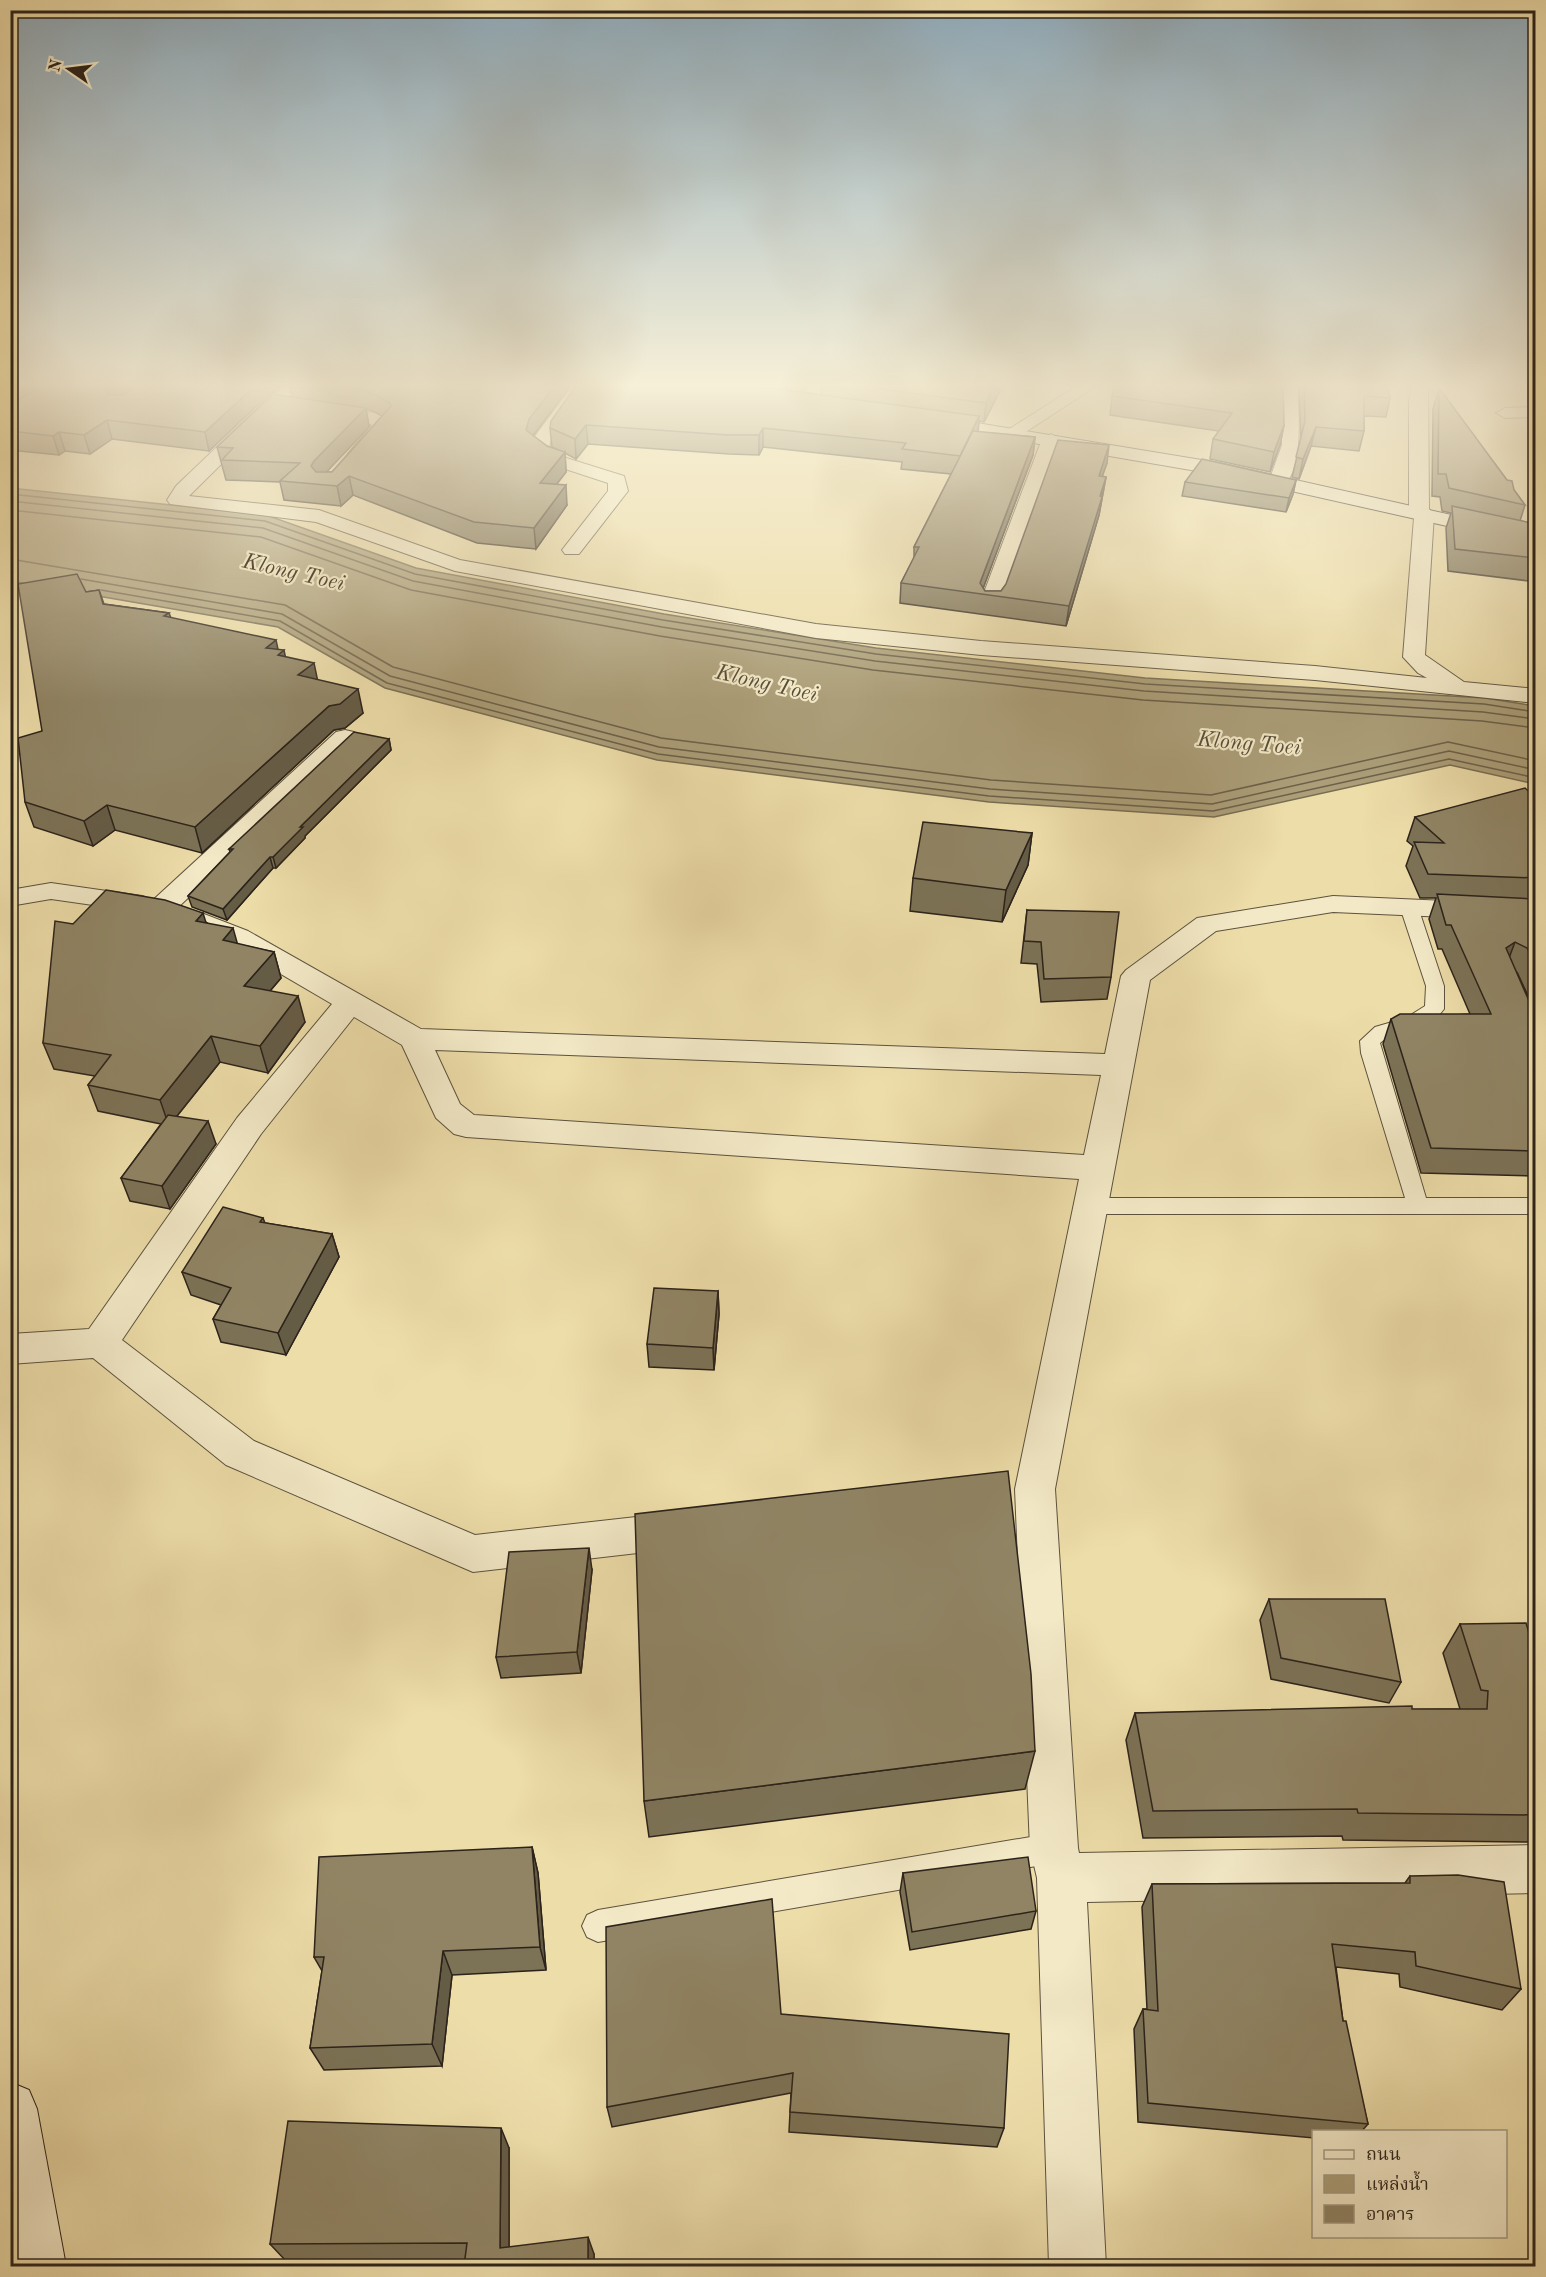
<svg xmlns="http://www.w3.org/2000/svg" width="1546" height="2277" viewBox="0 0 1546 2277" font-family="'Old Standard TT','Noto Serif Thai',serif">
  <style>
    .water { fill: #ab9e78; stroke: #786d52; stroke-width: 1.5 }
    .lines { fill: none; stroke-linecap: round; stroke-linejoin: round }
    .shore { stroke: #6c6049; stroke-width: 1.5 }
    .lane-casing { stroke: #5c523e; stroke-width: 2 }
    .street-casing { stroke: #5c523e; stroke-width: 2 }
    .secondary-casing { stroke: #2c231a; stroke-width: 2 }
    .lane { fill: #f3e9c7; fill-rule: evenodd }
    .street { fill: #f3e9c7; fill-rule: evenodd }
    .secondary { fill: #f3e9c7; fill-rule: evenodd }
    .wall { fill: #7c7256; stroke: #2c231a; stroke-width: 1.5; fill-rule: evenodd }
    .shaded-wall { fill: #655c46; stroke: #2c231a; stroke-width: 1.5 }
    .building { fill: #908464; stroke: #2c231a; stroke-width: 1.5 }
    .labels { text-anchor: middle; stroke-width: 4.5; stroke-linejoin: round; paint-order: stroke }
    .far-water-label { font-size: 22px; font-style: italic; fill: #584e3b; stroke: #f3e9c7 }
  </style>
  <rect width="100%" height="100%" fill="#eddda9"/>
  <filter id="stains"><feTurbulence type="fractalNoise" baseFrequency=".00333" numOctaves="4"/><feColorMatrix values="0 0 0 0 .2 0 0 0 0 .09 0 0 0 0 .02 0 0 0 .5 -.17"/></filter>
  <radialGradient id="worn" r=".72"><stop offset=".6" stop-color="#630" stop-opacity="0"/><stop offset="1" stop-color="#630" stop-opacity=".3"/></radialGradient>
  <polygon class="water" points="10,488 266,515 416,568 664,614 876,648 1145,678 1485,698 1535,706 1535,784 1450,765 1214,817 989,802 657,760 385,688 278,627 11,581"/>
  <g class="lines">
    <g class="shore">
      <polyline points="10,494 265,521 415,574 663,620 876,654 1145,684 1484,704 1536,712"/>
      <polyline points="10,501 263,528 413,581 662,627 875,661 1144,691 1483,712 1536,719"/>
      <polyline points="10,510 261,537 411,590 660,636 873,670 1143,700 1482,721 1536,728"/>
      <polyline points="10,559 285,605 393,667 661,738 991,780 1211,795 1448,742 1536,761"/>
      <polyline points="81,579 282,614 390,676 659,747 990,789 1212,804 1449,751 1536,770"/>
      <polyline points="101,590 280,621 387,683 658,754 989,796 1213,811 1449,759 1536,778"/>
    </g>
    <g class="lane-casing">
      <g id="lane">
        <path d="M1409 902 1418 907 1444 986V1009C1429 1031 1399 1027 1380 1043L1426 1198H1536V1214H1090L1082 1212 1079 1206 1082 1200 1090 1198H1405L1361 1053 1360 1041 1375 1027 1406 1018 1425 1006 1426 986 1400 907Z"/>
        <polygon points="1054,1833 1065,1837 1069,1848 1065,1859 1054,1863 598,1942 587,1937 582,1926 587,1915 598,1910"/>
      </g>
    </g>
    <g class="street-casing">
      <g id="street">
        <polygon points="290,383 308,383 278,408 189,496 319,510 460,560 816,624 981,641 1315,666 1427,678 1418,673 1403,657 1414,518 1409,513 1409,402 1412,383 1428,383 1429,509 1434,514 1425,655 1464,682 1536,689 1536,703 1315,680 981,655 816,638 455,571 316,522 170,504 167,500 176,486 266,400"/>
        <polygon points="574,383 590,383 551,439 549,448 563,457 624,476 628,491 579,554 565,554 562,550 608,491 608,483 550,464 530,450 533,439"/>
        <polygon points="812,383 828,383 813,407 801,407 798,403"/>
        <polygon points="1082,383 1101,383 1018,437 1012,438 1003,433"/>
        <path d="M1281 383H1297C1298 405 1306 480 1278 487L1269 481 1282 445Z"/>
        <polygon points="323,406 377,413 392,424 363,458 351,458 348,454 372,425 366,422 317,415 314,411"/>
        <polygon points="1536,407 1536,417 1505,418 1496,413 1505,408"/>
        <polygon points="1051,434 1060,439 1002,603 999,608 983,608 980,603 1042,439"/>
        <path d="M345 730 354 732 357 737 354 742 172 913C160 916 153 910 142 912L51 899 10 906V890L51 883 142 896 153 900 336 732Z"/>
        <path d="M1333 896 1536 905V921L1333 912 1216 931 1150 980 1055 1489 1078 1848 1079 1853 1536 1845V1893L1087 1902 1106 2266H1049L1037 1878 1030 1848 1015 1489 1079 1179 466 1137 454 1134 436 1118 402 1045 354 1017 261 1134 122 1340 254 1441 475 1535 681 1512 696 1517 702 1530 696 1543 681 1548 473 1572 226 1465 93 1358 10 1364V1334L89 1329 237 1118 332 1004 228 943 184 926 180 920 184 914 194 912 204 914 248 931 421 1029 1105 1054 1121 976 1126 970 1197 918ZM435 1050 1101 1075 1084 1155 474 1115 460 1104Z"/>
      </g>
    </g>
    <g class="secondary-casing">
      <g id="secondary">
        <polygon points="934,416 1220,463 1536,534 1536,546 1220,475 928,425 925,421 928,417"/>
        <polygon points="10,2082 29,2090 37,2109 66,2266 10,2266"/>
      </g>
    </g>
    <use href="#lane" class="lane"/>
    <use href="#street" class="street"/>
    <use href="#secondary" class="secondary"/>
  </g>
  <g class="wall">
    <polygon points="10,383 265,398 209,451 112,439 90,454 65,451 59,455 10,450 10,405 38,389 13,403 10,403"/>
    <path d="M289 383H573L533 436 547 446 558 450 552 447 550 428 578 383H810L803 392 821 395V383H1004L984 422 979 421 978 432 1035 437 1033 455 983 588 985 591H1001L1107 463 1102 476 1106 477 1099 515 1066 626 900 603 901 583 914 558V547L951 474 901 469 902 462 763 447 759 455 729 454 588 444 576 459 565 453 566 472 556 485 567 505 536 549 477 543 353 495 341 506 284 500 280 482 226 480 217 447 292 397ZM366 409 371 410 382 416 332 472H326L369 427Z"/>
    <polygon points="1116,383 1284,425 1280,445 1270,472 1210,459 1213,439 1219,431 1110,415 1112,396"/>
    <polygon points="1299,383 1387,383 1390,398 1386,417 1364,416 1364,431 1359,451 1311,446 1299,479 1292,477 1301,440"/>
    <polygon points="1439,388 1525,505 1520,521 1536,524 1536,606 1533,606 1529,581 1448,571 1446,528 1451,513 1442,511 1440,497 1432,496 1433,409"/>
    <polygon points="1296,480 1293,494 1286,512 1182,496 1185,482"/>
    <polygon points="99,590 104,604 169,613 171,618 278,650 285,657 363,713 345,728 334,730 202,853 115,830 93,846 34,827 25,802 42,731 86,592"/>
    <polygon points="389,739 391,750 305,836 305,838 276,868 273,868 227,920 192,907 188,896 230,852 229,849"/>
    <polygon points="1536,798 1536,1013 1517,972 1536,1017 1536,1176 1421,1173 1383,1044 1391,1019 1470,1014 1442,949 1438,949 1429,919 1436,898 1420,898 1406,866 1413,846 1407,841 1415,817"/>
    <polygon points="1032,833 1028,865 1002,922 910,911 913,878"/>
    <polygon points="1027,910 1111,977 1107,999 1041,1002 1037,964 1021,963"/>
    <polygon points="206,922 237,944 274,952 281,978 270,991 305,1022 268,1073 220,1062 177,1116 216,1144 170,1209 130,1201 121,1178 161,1124 98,1111 88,1085 95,1076 54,1069 43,1043 73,924"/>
    <polygon points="263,1218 265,1223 332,1234 339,1257 286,1355 221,1342 213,1319 221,1305 191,1295 182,1272"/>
    <polygon points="718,1291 719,1314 714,1370 649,1367 647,1344"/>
    <polygon points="592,1570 581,1673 501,1678 496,1657"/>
    <polygon points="1269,1599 1401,1682 1389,1703 1271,1679 1260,1620"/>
    <polygon points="1460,1624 1536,1656 1536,1842 1343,1840 1342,1836 1143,1838 1126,1740 1135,1713 1460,1709 1443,1653"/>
    <polygon points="1035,1751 1025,1789 649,1837 644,1801"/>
    <polygon points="532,1847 538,1873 546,1970 452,1975 442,2066 324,2070 310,2048 322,1971 314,1957"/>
    <polygon points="903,1873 1036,1911 1031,1929 910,1950 900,1892"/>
    <polygon points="1410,1876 1521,1989 1502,2010 1400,1987 1399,1974 1336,1967 1343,2021 1368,2124 1361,2132 1314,2132 1314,2138 1138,2122 1134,2029 1143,2009 1147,2009 1142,1907 1152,1884 1405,1883"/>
    <polygon points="781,2014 1004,2128 997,2147 789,2132 791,2093 612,2127 607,2107"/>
    <polygon points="509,2148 509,2247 594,2254 594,2266 464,2266 465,2260 286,2261 270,2244"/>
  </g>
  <g class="shaded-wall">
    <polygon points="10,383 48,383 37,384 38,388 13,403 10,395"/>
    <polygon points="111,383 145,383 113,403 105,389 108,384"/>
    <polygon points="258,383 287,383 265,398 209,451 205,432"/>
    <polygon points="557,383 573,383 531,438 526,430 529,419"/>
    <polygon points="800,383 810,383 800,396"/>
    <polygon points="996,383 1004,383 984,422 986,403"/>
    <polygon points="366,408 369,427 318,481 311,466 314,461"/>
    <polygon points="979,416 978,435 960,456"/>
    <polygon points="107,420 112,439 90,454 84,435"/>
    <polygon points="586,425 588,444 576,459 575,439"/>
    <polygon points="1284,425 1280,445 1270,472 1274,452"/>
    <polygon points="1316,427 1311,446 1299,479 1303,459"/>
    <polygon points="763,428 763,447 759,455 759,435"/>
    <polygon points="59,432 65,451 59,455 53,436"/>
    <polygon points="1035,437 1033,455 981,594 980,583"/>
    <polygon points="1109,445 1107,463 1096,494 1099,476"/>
    <polygon points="565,452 566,472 542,503 540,483"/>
    <polygon points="349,476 353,495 341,506 337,486"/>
    <polygon points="1106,477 1099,515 1066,626 1069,606"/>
    <polygon points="1296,480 1293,494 1286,512 1289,498"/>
    <polygon points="566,485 567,505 536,549 534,528"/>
    <polygon points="276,640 279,654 284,650 289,674 266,648"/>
    <polygon points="314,663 319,687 298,675"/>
    <polygon points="358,689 363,713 345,728 334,730 202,853 195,827 329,706"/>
    <polygon points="389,739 391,750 305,836 305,838 276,868 273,857 300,827"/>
    <polygon points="107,805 115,830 93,846 84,821"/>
    <polygon points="1032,833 1028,865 1002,922 1006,890"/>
    <polygon points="270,857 273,868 227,920 223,909"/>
    <polygon points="203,913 211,939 196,921"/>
    <polygon points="233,928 240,953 223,940"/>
    <polygon points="1515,942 1506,966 1506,948"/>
    <polygon points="274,952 281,978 252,1012 244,986"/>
    <polygon points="298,996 305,1022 268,1073 260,1046"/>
    <polygon points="211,1036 220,1062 169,1126 160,1100"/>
    <polygon points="208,1121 216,1144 170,1209 162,1186"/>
    <polygon points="332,1234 339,1257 286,1355 278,1333"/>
    <polygon points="718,1291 719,1314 714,1370 713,1348"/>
    <polygon points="589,1548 592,1570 581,1673 577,1652"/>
    <polygon points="532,1847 538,1873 546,1970 540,1947"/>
    <polygon points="443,1951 452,1975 442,2066 432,2044"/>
    <polygon points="501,2128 509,2148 509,2265 500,2248"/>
    <polygon points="588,2237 594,2254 594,2266 588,2266"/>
  </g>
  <g class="building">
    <polygon points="40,383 111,383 108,384 105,389 108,395 123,395 141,383 258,383 205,432 107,420 84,435 59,432 53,436 10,431 10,420 17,417 10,416 10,405 46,384 37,384"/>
    <polygon points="301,383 557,383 529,419 526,430 547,446 565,452 540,483 566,485 534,528 474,522 349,476 337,486 280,481 300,463 222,460 233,448 217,447 273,394 366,408 314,461 311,466 316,472 332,472 391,406 390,403 368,391"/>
    <polygon points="578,383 732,383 979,416 960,456 902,449 906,443 763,428 759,435 728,435 586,425 575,439 550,428 551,421"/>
    <polygon points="835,383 996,383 986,403"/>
    <polygon points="1116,383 1283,383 1284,425 1274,452 1213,439 1232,413 1112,396"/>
    <polygon points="1304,383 1387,383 1390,398 1364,396 1364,431 1316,427 1303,459 1296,457 1305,421"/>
    <polygon points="1439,388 1507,480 1512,481 1514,490 1525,505 1449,488 1446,474 1438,474"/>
    <polygon points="973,431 1035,437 980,583 985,591 1001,591 1006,584 1058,440 1109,445 1099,476 1106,477 1100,496 1102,497 1069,606 901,583 919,547 914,547"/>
    <polygon points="1202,459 1296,480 1289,498 1185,482"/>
    <polygon points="1452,506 1536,524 1536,558 1455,549"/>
    <polygon points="77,574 86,592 99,590 103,604 169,613 164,616 276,640 266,648 284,650 278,655 314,663 298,675 358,689 340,704 329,706 195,827 107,805 84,821 25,802 18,738 42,731 18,584"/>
    <polygon points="354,732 389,739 300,827 303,827 273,857 270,857 223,909 188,896 233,849 229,849"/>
    <polygon points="1525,788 1536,798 1536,878 1428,874 1414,842 1444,843 1415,817"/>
    <polygon points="923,822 1032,833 1006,890 913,878"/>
    <polygon points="106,890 165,900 203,913 196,921 233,928 223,940 274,952 244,986 298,996 260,1046 211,1036 160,1100 88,1085 111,1055 43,1043 55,921 73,924"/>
    <polygon points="1437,894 1536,899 1536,966 1527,948 1515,942 1506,948 1536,1017 1536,1151 1431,1148 1391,1019 1400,1014 1491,1014 1451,925 1446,925"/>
    <polygon points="1027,910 1119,912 1111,977 1044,979 1041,942 1024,941"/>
    <polygon points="168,1115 208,1121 162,1186 121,1178"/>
    <polygon points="223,1207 263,1218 260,1222 332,1234 278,1333 213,1319 231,1288 182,1272"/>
    <polygon points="654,1288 718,1291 713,1348 647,1344"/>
    <polygon points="1008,1471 1031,1674 1035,1751 644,1801 635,1514"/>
    <polygon points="589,1548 577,1652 496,1657 509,1552"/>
    <polygon points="1269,1599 1385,1599 1401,1682 1281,1658"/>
    <polygon points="1526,1623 1536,1656 1536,1815 1358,1813 1357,1809 1153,1811 1135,1713 1412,1706 1412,1709 1487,1709 1488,1691 1481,1690 1460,1624"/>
    <polygon points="532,1847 540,1947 443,1951 432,2044 310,2048 324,1957 314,1957 319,1857"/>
    <polygon points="1028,1857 1036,1911 912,1932 903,1873"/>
    <polygon points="1458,1875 1504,1882 1521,1989 1416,1966 1415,1952 1332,1944 1343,2021 1346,2021 1368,2124 1148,2103 1143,2009 1158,2011 1152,1884 1410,1883 1410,1876"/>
    <polygon points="772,1899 781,2014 1009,2034 1004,2128 790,2112 793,2073 607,2107 606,1927"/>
    <polygon points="288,2121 501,2128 500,2248 588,2237 588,2266 464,2266 467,2243 270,2244"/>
  </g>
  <linearGradient id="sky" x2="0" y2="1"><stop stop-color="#8fabbb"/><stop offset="0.55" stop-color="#f7f0d8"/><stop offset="1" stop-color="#f7f0d8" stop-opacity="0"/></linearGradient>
  <rect width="1546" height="701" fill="url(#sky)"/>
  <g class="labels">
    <g class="far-water-label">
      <text transform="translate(294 571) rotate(13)" y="8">Klong Toei</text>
      <text transform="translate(767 682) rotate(13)" y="8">Klong Toei</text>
      <text transform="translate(1249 742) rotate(5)" y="8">Klong Toei</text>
    </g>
  </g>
  <rect width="1546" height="2277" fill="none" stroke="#eddda9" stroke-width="36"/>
  <rect x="12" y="12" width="1522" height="2253" fill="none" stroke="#2c231a" stroke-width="3"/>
  <rect x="18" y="18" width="1510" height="2241" fill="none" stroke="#2c231a" stroke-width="1.5"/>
  <rect x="1312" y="2130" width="195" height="108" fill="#f3e9c7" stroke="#a39a82" stroke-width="1.5"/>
  <rect x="1324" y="2150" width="30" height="9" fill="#f3e9c7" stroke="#a39a82" stroke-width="1.5"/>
  <text x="1366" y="2160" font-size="18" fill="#2c231a">ถนน</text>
  <rect x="1324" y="2175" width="30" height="18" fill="#ab9e78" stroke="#a39a82" stroke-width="1.5"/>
  <text x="1366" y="2190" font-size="18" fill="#2c231a">แหล่งน้ำ</text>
  <rect x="1324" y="2205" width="30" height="18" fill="#908464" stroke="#a39a82" stroke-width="1.5"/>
  <text x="1366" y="2220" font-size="18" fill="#2c231a">อาคาร</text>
  <g transform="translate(69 69) rotate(284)" stroke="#f3e9c7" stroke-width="4.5" paint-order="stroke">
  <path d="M0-4.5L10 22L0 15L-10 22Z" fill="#2c231a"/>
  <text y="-9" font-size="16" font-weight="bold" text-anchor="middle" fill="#2c231a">N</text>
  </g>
  <rect width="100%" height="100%" filter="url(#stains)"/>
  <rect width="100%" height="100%" fill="url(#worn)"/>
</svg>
